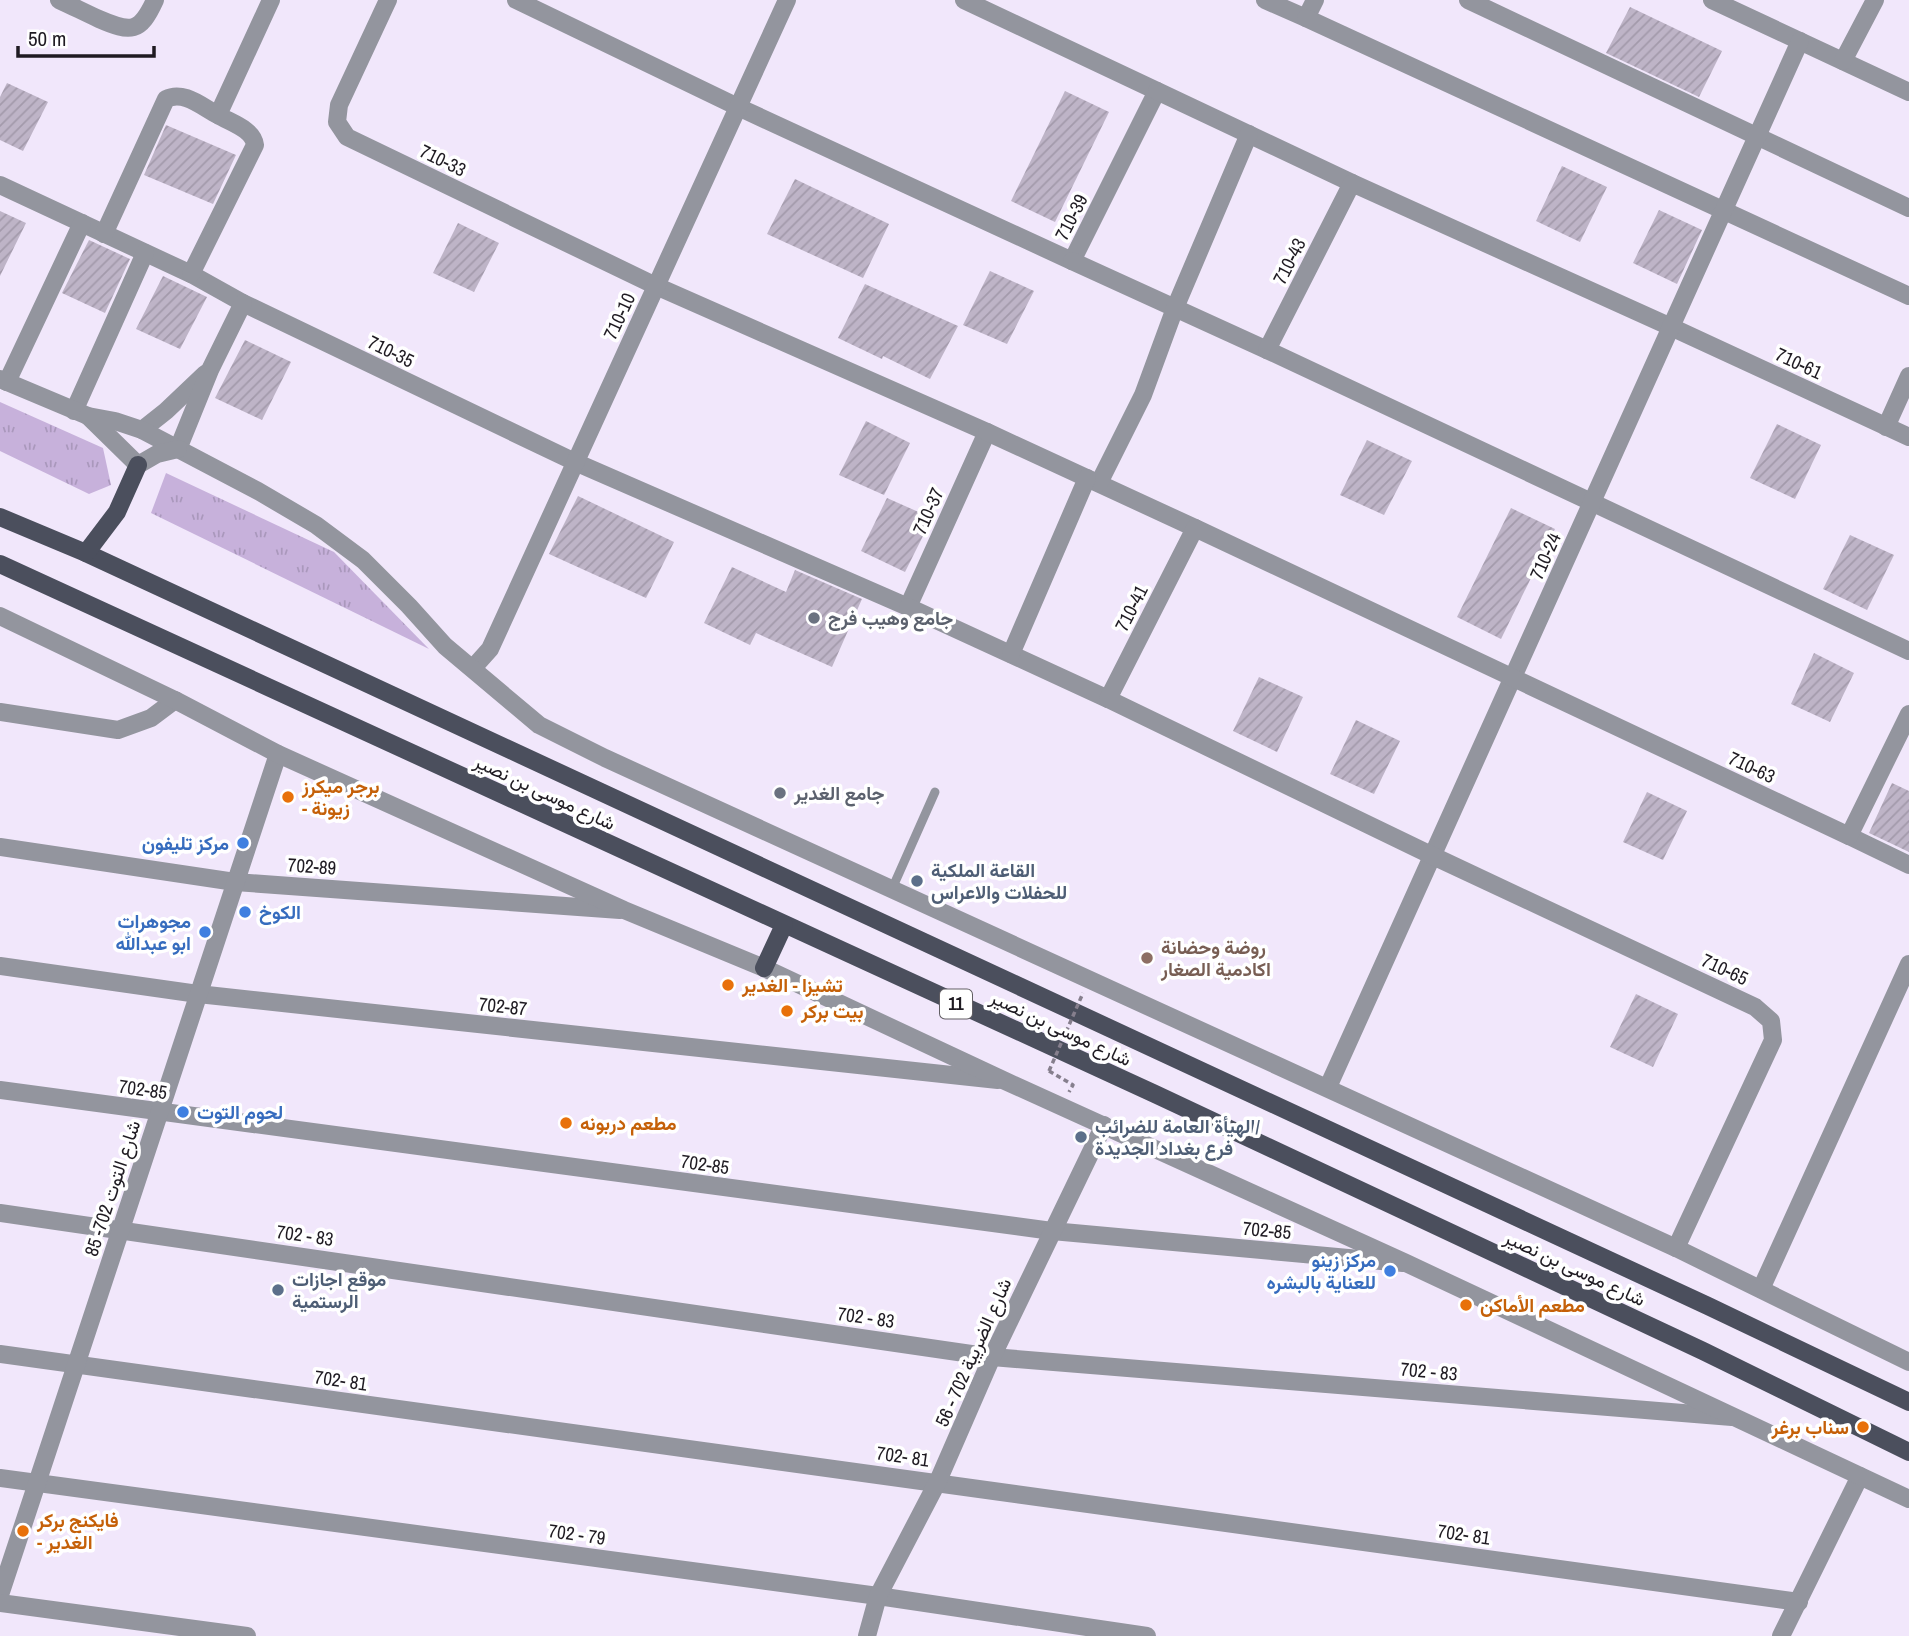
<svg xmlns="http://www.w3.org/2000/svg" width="1909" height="1636" viewBox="0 0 1909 1636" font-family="'Archivo Narrow',Vazirmatn,sans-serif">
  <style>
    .grass { fill: url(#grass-tufts) }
    .building { fill: url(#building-hatch) }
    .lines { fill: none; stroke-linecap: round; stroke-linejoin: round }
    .path { stroke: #867f8d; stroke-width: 3.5; stroke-dasharray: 5 3.5; stroke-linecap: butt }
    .service { stroke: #93959e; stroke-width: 9 }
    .minor { stroke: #93959e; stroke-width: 18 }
    .tertiary { stroke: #93959e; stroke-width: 18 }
    .primary { stroke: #4b4f5d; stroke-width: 18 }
    .path-bridge { stroke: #867f8d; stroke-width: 3.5; stroke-dasharray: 5 3.5; stroke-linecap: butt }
    .worship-dot { fill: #6b7280; stroke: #fff; stroke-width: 2.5 }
    .food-dot { fill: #e8710a; stroke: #fff; stroke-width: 2.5 }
    .shop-dot { fill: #3f7fe0; stroke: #fff; stroke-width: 2.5 }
    .service-dot { fill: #5c6f8a; stroke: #fff; stroke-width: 2.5 }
    .education-dot { fill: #8d6e63; stroke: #fff; stroke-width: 2.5 }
    .labels { text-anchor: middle; stroke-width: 7; stroke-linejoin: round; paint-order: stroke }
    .shield { fill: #fff; stroke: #625f64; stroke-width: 2 }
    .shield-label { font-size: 18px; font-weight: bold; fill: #1f1b22 }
    .street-label { font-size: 19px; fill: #1f1b22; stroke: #fff }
    .worship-label { font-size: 19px; font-weight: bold; fill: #5b616d; stroke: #fff; text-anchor: start }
    .food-label { font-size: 19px; font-weight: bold; fill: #c56008; stroke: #fff; text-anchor: start }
    .shop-label { font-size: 19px; font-weight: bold; fill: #366cbe; stroke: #fff; text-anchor: end }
    .service-label { font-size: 19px; font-weight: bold; fill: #4e5e75; stroke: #fff; text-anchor: start }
    .education-label { font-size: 19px; font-weight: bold; fill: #785e54; stroke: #fff; text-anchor: start }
  </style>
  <defs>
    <pattern id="grass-tufts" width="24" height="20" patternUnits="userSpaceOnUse" patternTransform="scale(1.75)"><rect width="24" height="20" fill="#c7b1db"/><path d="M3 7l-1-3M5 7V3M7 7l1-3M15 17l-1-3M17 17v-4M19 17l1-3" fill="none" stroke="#aa98bc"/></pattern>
    <pattern id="building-hatch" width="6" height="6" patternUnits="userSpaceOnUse" patternTransform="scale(1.75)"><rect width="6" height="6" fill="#beb4c7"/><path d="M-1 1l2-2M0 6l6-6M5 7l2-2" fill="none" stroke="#a39aab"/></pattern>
  </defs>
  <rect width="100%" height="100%" fill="#f1e7fb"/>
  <g class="grass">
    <polygon points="0,402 103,448 111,485 89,494 0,451"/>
    <polygon points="166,473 334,552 429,649 151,513"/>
  </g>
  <g class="building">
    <polygon points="1630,7 1722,51 1699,97 1606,53"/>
    <polygon points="7,83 48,102 23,151 0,140 0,97"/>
    <polygon points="1065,91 1109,112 1055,222 1011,201"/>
    <polygon points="166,125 236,155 213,204 144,175"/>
    <polygon points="1562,166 1607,187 1580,242 1536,221"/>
    <polygon points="795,179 889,224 863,278 767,234"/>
    <polygon points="1659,210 1702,230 1677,284 1633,263"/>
    <polygon points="0,211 26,223 0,276"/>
    <polygon points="458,223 499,243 474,292 433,273"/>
    <polygon points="89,240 130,259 105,313 62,293"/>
    <polygon points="990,271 1034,291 1007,344 963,325"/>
    <polygon points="163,276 207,297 180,349 136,329"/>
    <polygon points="865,284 958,326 930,379 883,356 882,359 838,338"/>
    <polygon points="245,340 291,362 262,420 215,398"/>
    <polygon points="866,421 910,443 884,495 839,475"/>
    <polygon points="1777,424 1821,445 1795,499 1750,478"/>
    <polygon points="1367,440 1412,461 1384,515 1340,495"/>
    <polygon points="578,496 674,542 646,598 549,554"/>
    <polygon points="887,498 932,518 905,572 861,551"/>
    <polygon points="1511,508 1555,529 1501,639 1457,617"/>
    <polygon points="1850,535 1894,555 1867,610 1823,589"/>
    <polygon points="732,567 786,592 795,570 862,599 832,667 756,633 750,645 704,623"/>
    <polygon points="1814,653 1854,673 1830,722 1791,704"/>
    <polygon points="1259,677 1303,697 1277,752 1233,731"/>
    <polygon points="1356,720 1400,741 1374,794 1330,774"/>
    <polygon points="1892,783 1909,791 1909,852 1869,833"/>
    <polygon points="1647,792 1687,811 1663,860 1623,842"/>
    <polygon points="1636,994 1678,1014 1653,1067 1610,1047"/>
  </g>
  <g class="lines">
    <polyline class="path" points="1049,1071 1073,1085 1069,1092"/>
    <polyline class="service" points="892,889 935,792"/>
    <g class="minor">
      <path d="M59 0C72 6 86 13 99 19 131 33 140 33 155 0"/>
      <polyline points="516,0 738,107 1072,261 1157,91 964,0"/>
      <polyline points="1265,0 1306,18 1315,0"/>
      <polyline points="1468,0 1909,208"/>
      <polyline points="1712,0 1909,92"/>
      <polyline points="1306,18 1909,296"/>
      <polyline points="1843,61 1875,0"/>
      <polyline points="1157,91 1352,183"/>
      <polyline points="0,185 191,274 243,303 575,462 908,607 987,432 656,286 347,137 337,122 339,105 388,0"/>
      <path d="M104 234 166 99C184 90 202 107 218 115"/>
      <polyline points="1072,261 1267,350"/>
      <path d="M191 274 255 145C253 129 231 123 218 115L271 0"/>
      <polyline points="7,382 82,223"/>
      <polyline points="74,411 145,253"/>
      <polyline points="1886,427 1909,376"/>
      <polyline points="142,430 166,411 205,374"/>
      <polyline points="987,432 1195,528"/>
      <polyline points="1909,437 1671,327 1352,183 1267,350 1909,651"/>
      <polyline points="178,449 210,370 243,303"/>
      <polyline points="1099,483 1143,395 1175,308 1249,134"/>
      <polyline points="908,607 1108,699"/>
      <polyline points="1011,654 1087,478"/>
      <polyline points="473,668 490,649 787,0"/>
      <polyline points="0,712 118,730 151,718 175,700"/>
      <polyline points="1849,836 1909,865"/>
      <polyline points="0,847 235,882 620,910"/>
      <polyline points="0,966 198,994 998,1080"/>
      <polyline points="1328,1087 1800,41"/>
      <polyline points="0,1090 1052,1231 1403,1263"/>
      <polyline points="0,1213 992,1357 1732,1417"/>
      <polyline points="1676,1248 1773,1040 1771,1021 1755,1007 1433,856 1108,699 1195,528 1849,836 1909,714"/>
      <polyline points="1761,1289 1909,964"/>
      <polyline points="0,1354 1799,1602"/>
      <polyline points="0,1478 878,1596 1147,1636"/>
      <polyline points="0,1595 278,754"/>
      <polyline points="0,1603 247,1636"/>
      <polyline points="867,1636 878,1596 938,1481 992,1357 1104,1125"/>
      <polyline points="1781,1636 1860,1476"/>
    </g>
    <g class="tertiary">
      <polyline points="0,379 88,416 115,421 142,430 258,491 316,525 363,560 409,606 445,646 539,725 605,758 1676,1248 1909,1362"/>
      <polyline points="88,416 138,465 157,454 178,449"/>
      <polyline points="0,616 175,700 278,754 624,910 764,968 1003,1080 1406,1263 1909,1499"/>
    </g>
    <g class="primary">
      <polyline points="0,517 86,553 1708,1306 1909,1402"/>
      <polyline points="86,553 117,512 138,465"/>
      <polyline points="0,564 1155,1094 1703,1351 1909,1452"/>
      <polyline points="764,968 784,925"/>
    </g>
    <polyline class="path-bridge" points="1049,1071 1083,993"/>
  </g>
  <g class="worship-dot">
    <circle cx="814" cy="618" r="7"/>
    <circle cx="780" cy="793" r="7"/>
  </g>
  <g class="food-dot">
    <circle cx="288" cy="797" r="7"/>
    <circle cx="728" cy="985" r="7"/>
    <circle cx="787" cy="1011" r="7"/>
    <circle cx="566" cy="1123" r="7"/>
    <circle cx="1466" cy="1305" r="7"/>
    <circle cx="1863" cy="1427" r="7"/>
    <circle cx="23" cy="1531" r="7"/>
  </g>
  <g class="shop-dot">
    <circle cx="243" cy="843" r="7"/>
    <circle cx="245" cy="912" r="7"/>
    <circle cx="205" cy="932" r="7"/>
    <circle cx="183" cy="1112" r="7"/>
    <circle cx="1390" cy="1271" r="7"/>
  </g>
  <g class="service-dot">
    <circle cx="917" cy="881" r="7"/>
    <circle cx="1081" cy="1137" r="7"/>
    <circle cx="278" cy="1290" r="7"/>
  </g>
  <circle class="education-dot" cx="1147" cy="958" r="7"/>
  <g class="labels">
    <rect class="shield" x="940" y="989.5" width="32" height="29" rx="5"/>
    <g class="shield-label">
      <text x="956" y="1010">11</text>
    </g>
    <g class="street-label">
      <text transform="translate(443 160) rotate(26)" y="7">710-33</text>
      <text transform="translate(1071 217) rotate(-63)" y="7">710-39</text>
      <text transform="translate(1289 261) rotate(-63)" y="7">710-43</text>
      <text transform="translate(619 316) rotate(-65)" y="7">710-10</text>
      <text transform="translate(391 351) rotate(26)" y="7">710-35</text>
      <text transform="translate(1799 363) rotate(25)" y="7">710-61</text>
      <text transform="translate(928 511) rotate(-66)" y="7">710-37</text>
      <text transform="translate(1545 556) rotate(-66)" y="7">710-24</text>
      <text transform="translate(1131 608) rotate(-63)" y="7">710-41</text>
      <text transform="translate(1752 767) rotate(25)" y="7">710-63</text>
      <text transform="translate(545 792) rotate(25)" y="7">شارع موسى بن نصير</text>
      <text transform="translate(312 866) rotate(4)" y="7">702-89</text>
      <text transform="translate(1725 969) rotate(25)" y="7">710-65</text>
      <text transform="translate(503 1006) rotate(6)" y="7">702-87</text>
      <text transform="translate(1061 1028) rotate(25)" y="7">شارع موسى بن نصير</text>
      <text transform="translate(143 1089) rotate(8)" y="7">702-85</text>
      <text transform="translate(705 1164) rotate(8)" y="7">702-85</text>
      <text transform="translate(112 1188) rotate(-72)" y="7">شارع التوت 702- 85</text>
      <text transform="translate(1267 1230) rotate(5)" y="7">702-85</text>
      <text transform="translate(305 1235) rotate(8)" y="7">702 - 83</text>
      <text transform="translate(1575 1268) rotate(25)" y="7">شارع موسى بن نصير</text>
      <text transform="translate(866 1317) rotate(8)" y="7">702 - 83</text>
      <text transform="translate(973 1352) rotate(-66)" y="7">شارع الضريبة 702 - 56</text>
      <text transform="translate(1429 1371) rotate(5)" y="7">702 - 83</text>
      <text transform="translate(341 1380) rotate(8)" y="7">702- 81</text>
      <text transform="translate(903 1456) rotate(8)" y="7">702- 81</text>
      <text transform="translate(577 1534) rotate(8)" y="7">702 - 79</text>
      <text transform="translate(1464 1534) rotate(8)" y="7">702- 81</text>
    </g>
    <g class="worship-label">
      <text x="828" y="625">جامع وهيب فرج</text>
      <text x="794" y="800">جامع الغدير</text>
    </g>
    <g class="food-label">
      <text x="302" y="793">برجر ميكرز<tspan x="302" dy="22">- زيونة</tspan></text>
      <text x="742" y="992">تشيزا - الغدير</text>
      <text x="801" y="1018">بيت بركر</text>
      <text x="580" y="1130">مطعم دربونه</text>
      <text x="1480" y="1312">مطعم الأماكن</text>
      <text x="1849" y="1434" text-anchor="end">سناب برغر</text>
      <text x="37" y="1527">فايكنج بركر<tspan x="37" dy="22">- الغدير</tspan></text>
    </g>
    <g class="shop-label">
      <text x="229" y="850">مركز تليفون</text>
      <text x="259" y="919" text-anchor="start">الكوخ</text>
      <text x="191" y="928">مجوهرات<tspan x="191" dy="22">ابو عبدالله</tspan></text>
      <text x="197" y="1119" text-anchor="start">لحوم التوت</text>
      <text x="1376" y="1267">مركز زينو<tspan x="1376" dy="22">للعناية بالبشره</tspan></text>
    </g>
    <g class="service-label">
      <text x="931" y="877">القاعة الملكية<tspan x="931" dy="22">للحفلات والاعراس</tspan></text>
      <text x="1095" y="1133">الهيأة العامة للضرائب/<tspan x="1095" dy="22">فرع بغداد الجديدة</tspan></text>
      <text x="292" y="1286">موقع اجازات<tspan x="292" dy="22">الرستمية</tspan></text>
    </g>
    <g class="education-label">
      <text x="1161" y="954">روضة وحضانة<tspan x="1161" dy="22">اكادمية الصغار</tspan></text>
    </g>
  </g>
  <path d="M18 46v10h136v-10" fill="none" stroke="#1f1b22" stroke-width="3.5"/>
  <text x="28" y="46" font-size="21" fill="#1f1b22" stroke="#ffffff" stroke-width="5" paint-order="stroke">50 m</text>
</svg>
